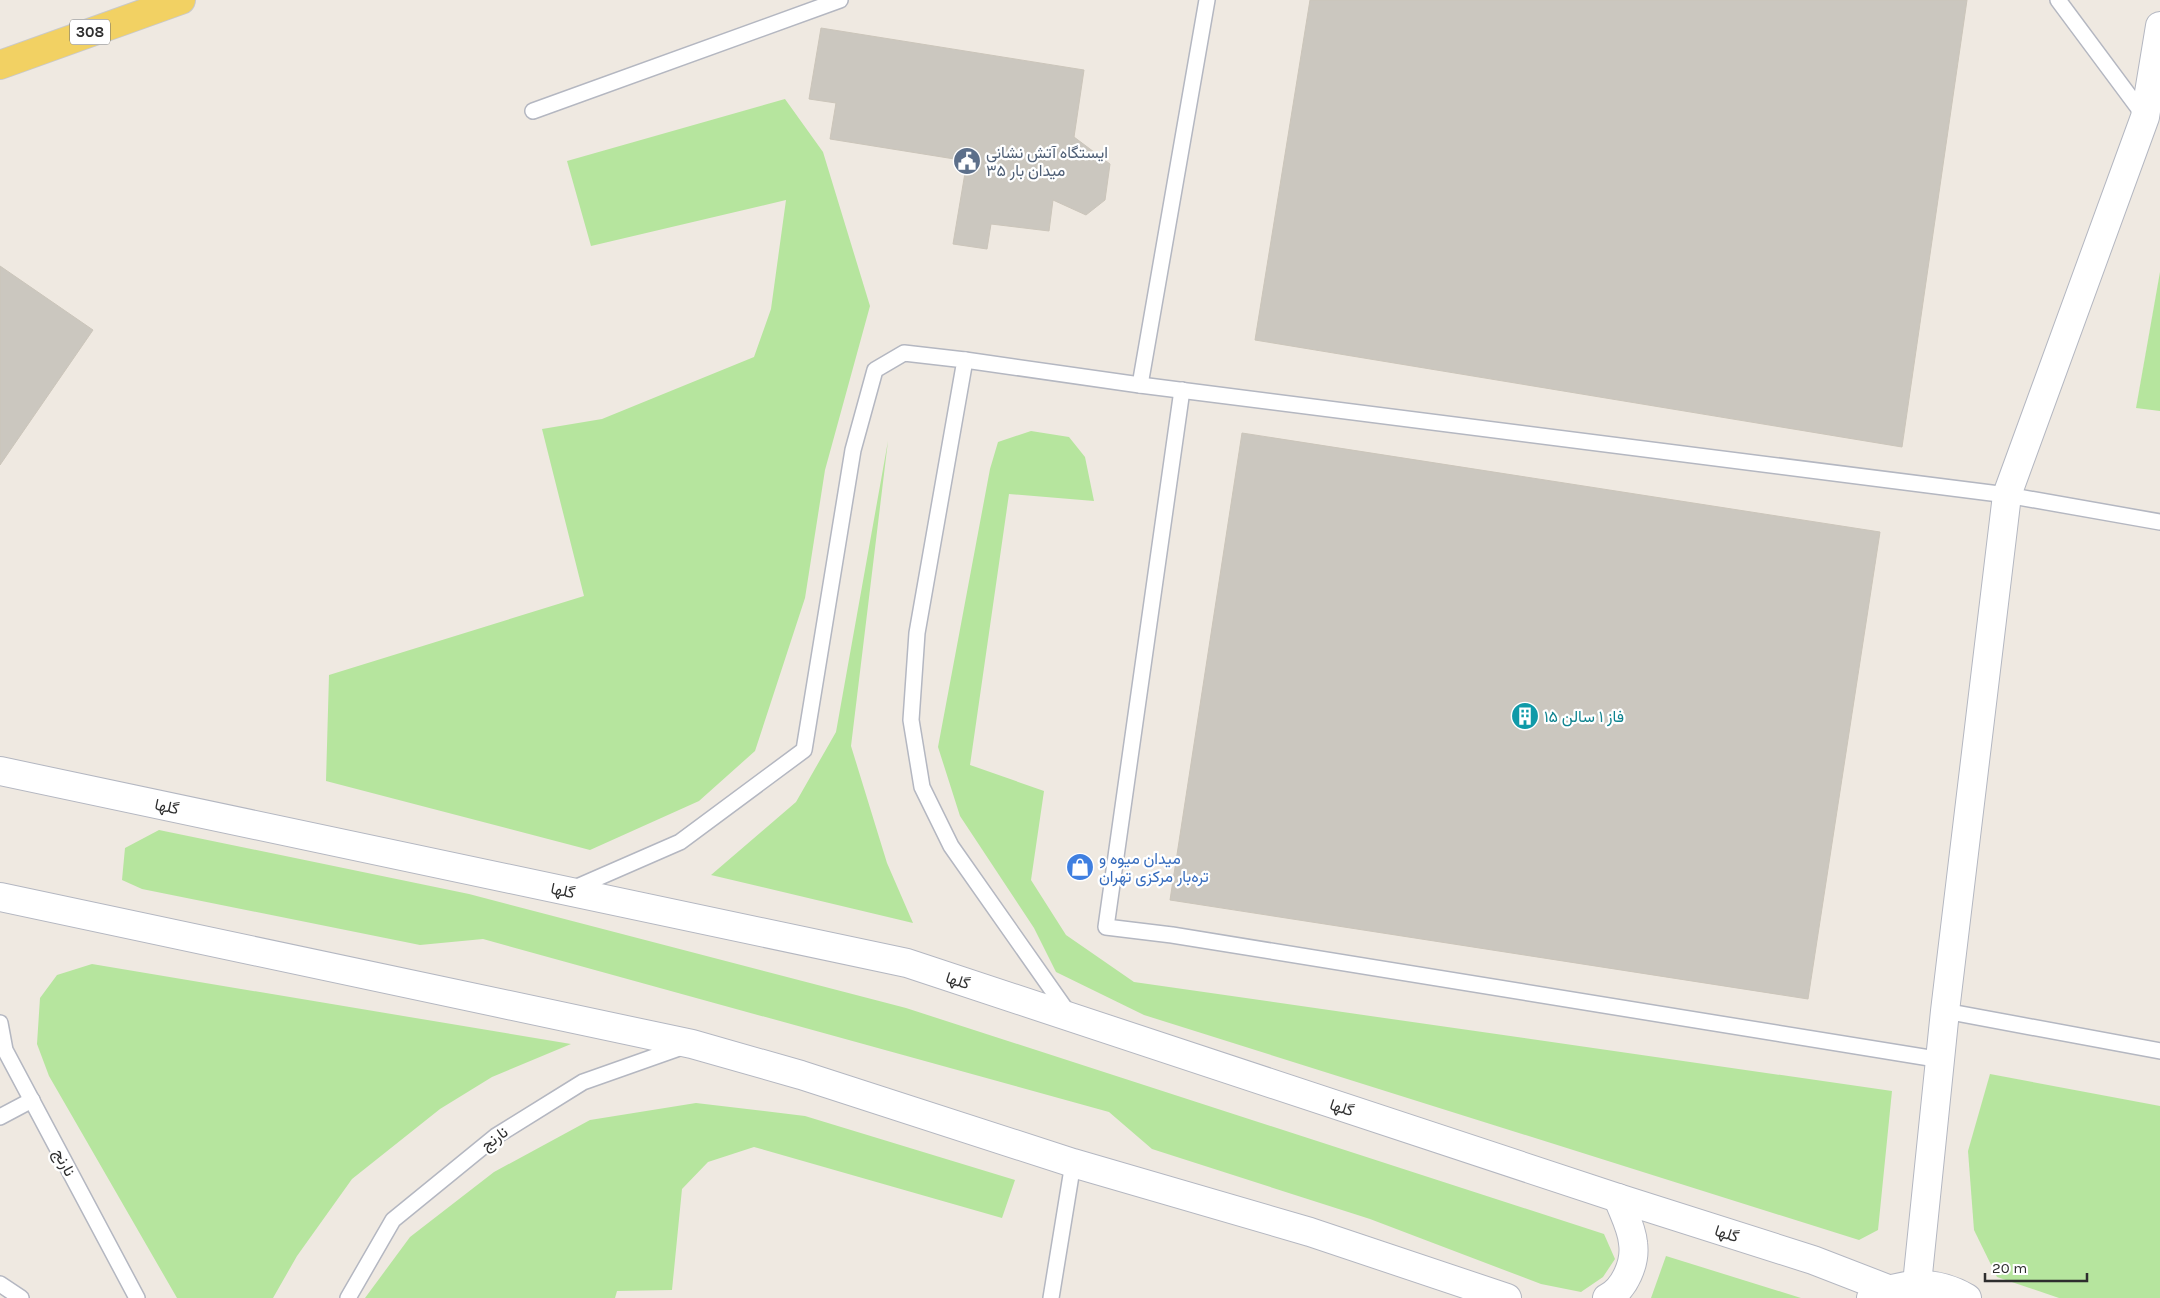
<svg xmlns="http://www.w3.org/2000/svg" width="2160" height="1298" viewBox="0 0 2160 1298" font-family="Karla,Vazirmatn,sans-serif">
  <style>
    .green { fill: #b6e59e }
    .building { fill: #cbc7bf; stroke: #cbc5ba }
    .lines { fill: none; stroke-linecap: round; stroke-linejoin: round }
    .lane-casing { stroke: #b4b7c1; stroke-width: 18 }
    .street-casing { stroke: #b4b7c1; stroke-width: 30 }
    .secondary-casing { stroke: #b4b7c1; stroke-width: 30 }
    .primary-casing { stroke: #c9c9c9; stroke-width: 30 }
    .lane { stroke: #fff; stroke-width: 15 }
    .street { stroke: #fff; stroke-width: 28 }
    .secondary { stroke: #fff; stroke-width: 28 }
    .primary { stroke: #f2d163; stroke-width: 28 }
    .labels { text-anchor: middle; stroke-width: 4.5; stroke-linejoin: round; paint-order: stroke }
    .shield { fill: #fff; stroke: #6d6d6d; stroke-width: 1 }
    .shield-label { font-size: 15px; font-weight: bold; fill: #2e2e2e }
    .service-label { font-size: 16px; fill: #4e5e75; stroke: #fff; text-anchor: start }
    .culture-label { font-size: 16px; fill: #0d838f; stroke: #fff; text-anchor: start }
    .street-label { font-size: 16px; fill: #2e2e2e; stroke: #fff }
    .shop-label { font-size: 16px; fill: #366cbe; stroke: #fff; text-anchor: start }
  </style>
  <rect width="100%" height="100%" fill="#efe9e1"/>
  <g class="green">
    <polygon points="785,99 823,152 870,306 825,470 805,598 755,751 699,801 590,850 326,781 329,675 584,596 542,429 602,419 754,357 771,309 786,200 591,246 567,161"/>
    <polygon points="2160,272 2160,411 2136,408"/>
    <polygon points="1031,431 1069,437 1085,457 1094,501 1009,494 970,765 1044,791 1031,880 1066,935 1134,982 1892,1091 1878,1230 1859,1240 1144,1015 1056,972 1034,928 960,816 938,747 990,469 998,442"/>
    <polygon points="888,441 851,746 887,863 913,923 711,875 796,802 836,732"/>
    <polygon points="159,830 469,894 906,1008 1604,1234 1615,1259 1603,1277 1581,1292 1541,1284 1370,1219 1152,1149 1109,1112 483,939 420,945 142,889 122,880 125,848"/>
    <polygon points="92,964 571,1044 492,1077 440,1109 352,1179 297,1256 273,1298 177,1298 49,1076 37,1044 40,998 57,975"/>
    <polygon points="1990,1074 2160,1106 2160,1298 2059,1298 1997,1277 1974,1230 1968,1151"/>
    <polygon points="696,1103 805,1116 1015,1180 1002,1218 754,1147 708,1162 682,1189 672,1290 617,1291 615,1298 365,1298 410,1237 494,1172 590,1120"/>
    <polygon points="1666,1256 1801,1298 1651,1298"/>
  </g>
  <g class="building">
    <polygon points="1310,0 1967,0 1902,447 1255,340"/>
    <polygon points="821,28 1084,70 1074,137 1110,164 1105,200 1086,215 1053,200 1049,231 991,224 987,249 953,244 967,161 830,139 836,103 809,99"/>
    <polygon points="0,266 93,330 0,465"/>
    <polygon points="1242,433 1880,532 1808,999 1170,900"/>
  </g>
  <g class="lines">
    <g class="lane-casing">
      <g id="lane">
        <polyline points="2058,0 2145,117"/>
        <polyline points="533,111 840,0"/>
        <polyline points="965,360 1140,385 2007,495 2160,522"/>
        <polyline points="1140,385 1207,0"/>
        <polyline points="1182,390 1106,927 1172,935 1942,1060"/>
        <polyline points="570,890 680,842 804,750 853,450 875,370 904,353 965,360 917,633 911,720 922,787 951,846 1069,1014"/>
        <polyline points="1945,1011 2160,1051"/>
        <polyline points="0,1023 5,1050 137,1298"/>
        <polyline points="0,1117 32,1100"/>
        <polyline points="0,1284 21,1298"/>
        <polyline points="348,1298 393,1220 496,1136 583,1082 685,1046"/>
        <polyline points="1051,1298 1073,1163"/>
      </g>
    </g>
    <g class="street-casing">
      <polyline id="street" points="1917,1284 1945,1011 2007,495 2145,117 2160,26"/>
    </g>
    <g class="secondary-casing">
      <g id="secondary">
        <polyline points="0,771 907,963 1618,1198 1813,1260 1888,1289"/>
        <polyline points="0,897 692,1044 801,1075 1073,1163 1310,1232 1507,1298"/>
        <path d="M1607 1298C1625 1289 1636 1262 1633 1243 1632 1228 1623 1212 1618 1198"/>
        <path d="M1871 1298C1902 1281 1936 1280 1967 1298"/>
      </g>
    </g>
    <g class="primary-casing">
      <polyline id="primary" points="0,65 181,0"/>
    </g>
    <use href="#lane" class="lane"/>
    <use href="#street" class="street"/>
    <use href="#secondary" class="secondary"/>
    <use href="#primary" class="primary"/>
  </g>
  <defs>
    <g id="civic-disc" transform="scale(1.4375)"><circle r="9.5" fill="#5c6f8a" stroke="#fff"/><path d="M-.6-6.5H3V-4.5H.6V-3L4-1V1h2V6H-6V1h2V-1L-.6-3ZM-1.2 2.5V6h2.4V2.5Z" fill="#fff"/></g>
    <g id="building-disc" transform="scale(1.4375)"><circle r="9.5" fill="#0f9aa8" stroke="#fff"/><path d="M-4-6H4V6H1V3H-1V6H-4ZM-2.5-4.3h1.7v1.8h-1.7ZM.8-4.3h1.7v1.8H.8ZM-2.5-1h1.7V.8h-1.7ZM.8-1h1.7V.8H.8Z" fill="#fff"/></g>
    <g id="shop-disc" transform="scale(1.4375)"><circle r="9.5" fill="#3f7fe0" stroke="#fff"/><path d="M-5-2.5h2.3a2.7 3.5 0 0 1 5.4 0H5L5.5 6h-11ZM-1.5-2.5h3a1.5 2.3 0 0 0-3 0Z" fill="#fff"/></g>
  </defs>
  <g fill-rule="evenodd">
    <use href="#civic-disc" x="967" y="161"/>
    <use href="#building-disc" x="1525" y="716"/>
    <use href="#shop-disc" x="1080" y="867"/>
  </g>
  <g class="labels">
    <rect class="shield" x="70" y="19.5" width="40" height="25" rx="4"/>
    <g class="shield-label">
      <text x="90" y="37">308</text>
    </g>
    <g class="service-label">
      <text x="986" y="158">ایستگاه آتش نشانی<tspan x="986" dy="18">۳۵ میدان بار</tspan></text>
    </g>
    <g class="culture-label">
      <text x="1544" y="722">فاز ۱ سالن ۱۵</text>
    </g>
    <g class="street-label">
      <text transform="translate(167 806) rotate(12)" y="6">گلها</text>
      <text transform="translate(563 890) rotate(12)" y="6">گلها</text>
      <text transform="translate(958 980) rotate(18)" y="6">گلها</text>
      <text transform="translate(1342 1107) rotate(18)" y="6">گلها</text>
      <text transform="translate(494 1138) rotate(-36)" y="6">نارنج</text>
      <text transform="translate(65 1162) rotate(62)" y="6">نارنج</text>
      <text transform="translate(1727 1233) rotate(18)" y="6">گلها</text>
    </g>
    <g class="shop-label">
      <text x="1099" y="864">میدان میوه و<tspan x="1099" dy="18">تره‌بار مرکزی تهران</tspan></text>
    </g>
  </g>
  <path d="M1985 1273v8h102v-8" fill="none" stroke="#2e2e2e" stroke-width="2.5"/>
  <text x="1992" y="1273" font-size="15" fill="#2e2e2e" stroke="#ffffff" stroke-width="4" paint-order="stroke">20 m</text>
</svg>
